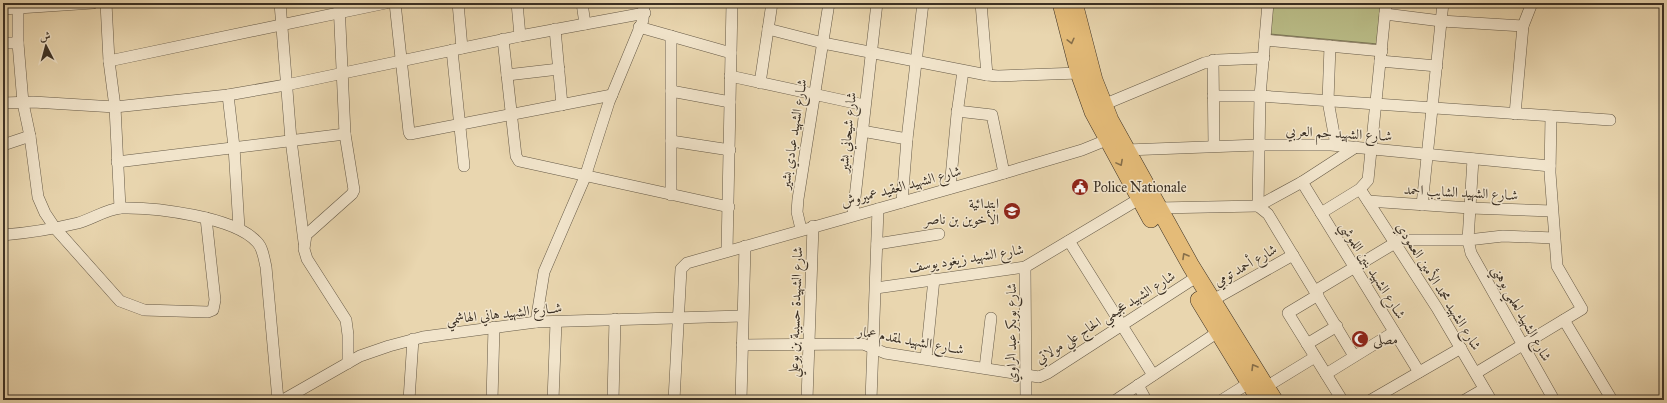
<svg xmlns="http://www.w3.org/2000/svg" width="1667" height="403" viewBox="0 0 1667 403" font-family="'IM FELL Great Primer',Amiri,serif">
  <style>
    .green { fill: #babd88; stroke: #7a7656 }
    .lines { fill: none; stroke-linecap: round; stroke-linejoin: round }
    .minor-casing { stroke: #665a47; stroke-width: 12 }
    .highway-casing { stroke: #3b3024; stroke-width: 18 }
    .minor { stroke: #f1e4cb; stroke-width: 11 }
    .highway { stroke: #e4bb78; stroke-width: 17 }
    .oneway { stroke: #876f4a }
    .labels { text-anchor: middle; stroke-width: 3; stroke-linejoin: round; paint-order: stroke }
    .street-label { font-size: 14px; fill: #3b3024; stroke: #f1e4cb }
    .poi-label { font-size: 14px; fill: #3b3024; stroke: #f1e4cb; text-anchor: start }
  </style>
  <rect width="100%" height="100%" fill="#e9d6af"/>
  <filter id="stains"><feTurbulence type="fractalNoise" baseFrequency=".005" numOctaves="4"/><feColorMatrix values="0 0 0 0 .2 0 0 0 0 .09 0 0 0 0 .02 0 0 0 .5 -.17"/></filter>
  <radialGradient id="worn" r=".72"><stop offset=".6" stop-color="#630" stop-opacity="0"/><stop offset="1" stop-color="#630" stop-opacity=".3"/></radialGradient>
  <polygon class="green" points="1272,3 1382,3 1378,44 1270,34"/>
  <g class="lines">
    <g class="minor-casing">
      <g id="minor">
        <polyline points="106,3 109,61 115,107 120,208"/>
        <polyline points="280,3 291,140 304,242"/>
        <polyline points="339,3 345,134 354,190 352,194 306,235 304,249 307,259 346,320 348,335 348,363"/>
        <polyline points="395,3 409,132 410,134 612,95"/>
        <polyline points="458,3 462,48"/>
        <polyline points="517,3 520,36"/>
        <polyline points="582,3 585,24"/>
        <polyline points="981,3 987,75"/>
        <polyline points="18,8 18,43 23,103 30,136 38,197 45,213 55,228 120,301 144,310 208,312 213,310 215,300 206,218"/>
        <polyline points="3,9 93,3"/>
        <polyline points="1385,14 1441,21 1523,26"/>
        <polyline points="639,27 731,53"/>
        <polyline points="555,29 562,105"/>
        <polyline points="768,29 823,43 987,75 998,76 1079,73"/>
        <polyline points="671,36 671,195"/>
        <polyline points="503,39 516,156 519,161 729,207"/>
        <polyline points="1265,40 1382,51"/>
        <polyline points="3,43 18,43"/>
        <polyline points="1330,46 1328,101 1336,145"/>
        <polyline points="452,50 464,166"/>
        <polyline points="1213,60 1214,146"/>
        <polyline points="109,61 386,3"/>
        <polyline points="1380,61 1437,66"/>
        <polyline points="507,75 559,69"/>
        <polyline points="730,76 864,105"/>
        <polyline points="760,83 772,3"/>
        <polyline points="671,91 730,102"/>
        <polyline points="228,95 234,147 239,228"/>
        <polyline points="1213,96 1260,96 1610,120"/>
        <polyline points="3,103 33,102 115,107 228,95 291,84 520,36 645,13"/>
        <polyline points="1103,105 1204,63 1218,60 1264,58"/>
        <polyline points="957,111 992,115 1004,173"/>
        <polyline points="1515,114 1523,26 1532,3"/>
        <polyline points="862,131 907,139"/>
        <polyline points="671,141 730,150"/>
        <polyline points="3,145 30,136"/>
        <polyline points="1126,150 1259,145 1331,145 1550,166"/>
        <polyline points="1473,159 1468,240 1471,253 1554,400"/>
        <polyline points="117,162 345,134"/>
        <polyline points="1302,182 1419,372"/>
        <polyline points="950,188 957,114 963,71"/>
        <polyline points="1360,189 1437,308 1491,400"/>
        <polyline points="1368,201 1470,208 1552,211"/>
        <polyline points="902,202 907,139 923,3"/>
        <polyline points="1422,205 1443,3"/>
        <polyline points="1258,206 1260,96 1268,3"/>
        <polyline points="1258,206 1268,214 1354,356"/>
        <polyline points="1158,208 1258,206 1302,182 1356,147"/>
        <polyline points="1321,213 1360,189 1368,180 1386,3"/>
        <polyline points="853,215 877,3"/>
        <polyline points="801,229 797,212 798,199 829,3"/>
        <path d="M3 235C28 233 53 229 78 223 92 219 107 209 121 208 155 207 235 217 257 242 263 248 264 259 266 267L278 400"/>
        <polyline points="1069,241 1153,375"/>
        <polyline points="877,244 939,234"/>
        <polyline points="727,251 732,3"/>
        <polyline points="1025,267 1026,400"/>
        <polyline points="876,288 1025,267 1139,199"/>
        <polyline points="1315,291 1400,240 1468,240 1503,236 1554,238"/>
        <polyline points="1318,295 1288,313 1342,400"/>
        <polyline points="1213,300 1293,255"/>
        <polyline points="1564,320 1612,400"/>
        <polyline points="536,322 544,272 585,177 609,102 643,20 644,3"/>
        <polyline points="1307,344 1337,326"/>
        <polyline points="742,345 863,344 885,353 1039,377 1048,373 1198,276"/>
        <polyline points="926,358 934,279"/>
        <polyline points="985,368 991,318"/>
        <polyline points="1476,373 1582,309 1557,266 1550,173 1551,116"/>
        <polyline points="1326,374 1394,332"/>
        <polyline points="1138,385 1146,400"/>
        <polyline points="1266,387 1315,357"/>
        <polyline points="283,400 360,356 389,346 423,337 536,322 742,316"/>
        <polyline points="409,400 413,339"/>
        <polyline points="492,400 494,327"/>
        <polyline points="553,400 556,322"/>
        <polyline points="613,400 615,319"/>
        <polyline points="674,400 681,269 687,263 991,177 1082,150 1114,137"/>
        <polyline points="741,400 745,246"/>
        <polyline points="807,400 813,226"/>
        <polyline points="871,400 878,209"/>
        <polyline points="1116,400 1218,332"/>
        <polyline points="1222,400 1249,383"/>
        <polyline points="1371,400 1461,348"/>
        <polyline points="1465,400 1484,389"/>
      </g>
    </g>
    <g class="highway-casing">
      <g id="highway">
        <polyline points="1061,3 1079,73 1093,112 1151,219"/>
        <polyline points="1074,3 1094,80 1110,120 1191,266 1274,400"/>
        <polyline points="1199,300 1260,400"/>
      </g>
    </g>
    <use href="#minor" class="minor"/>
    <use href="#highway" class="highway"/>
  </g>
  <defs><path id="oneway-chevron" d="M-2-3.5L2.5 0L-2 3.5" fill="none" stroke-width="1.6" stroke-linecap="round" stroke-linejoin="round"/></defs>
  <g class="oneway">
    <use href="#oneway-chevron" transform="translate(1071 41) rotate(76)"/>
    <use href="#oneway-chevron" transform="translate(1120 163) rotate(62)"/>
    <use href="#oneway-chevron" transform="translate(1185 256) rotate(-120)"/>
    <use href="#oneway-chevron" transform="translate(1254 367) rotate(-121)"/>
  </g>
  <defs>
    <g id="civic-disc" transform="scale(0.9)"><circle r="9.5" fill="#8f2418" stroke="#f1e4cb"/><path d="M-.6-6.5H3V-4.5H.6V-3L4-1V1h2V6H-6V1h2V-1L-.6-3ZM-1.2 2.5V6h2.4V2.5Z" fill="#fff"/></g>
    <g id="school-disc" transform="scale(0.9)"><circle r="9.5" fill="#8f2418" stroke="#f1e4cb"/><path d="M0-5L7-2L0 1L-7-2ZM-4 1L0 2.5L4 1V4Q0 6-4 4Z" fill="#fff"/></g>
    <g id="mosque-disc" transform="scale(0.9)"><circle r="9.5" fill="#8f2418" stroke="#f1e4cb"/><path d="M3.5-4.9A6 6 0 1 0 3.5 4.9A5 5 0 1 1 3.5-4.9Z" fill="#fff"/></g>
  </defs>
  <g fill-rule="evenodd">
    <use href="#civic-disc" x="1080" y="187"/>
    <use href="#school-disc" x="1012" y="211"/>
    <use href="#mosque-disc" x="1360" y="339"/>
  </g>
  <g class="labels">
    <g class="street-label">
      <text transform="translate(847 132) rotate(-84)" y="5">شارع شيحاني بشير</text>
      <text transform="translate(1339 133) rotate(3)" y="5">شـارع الشهيد حم العربي</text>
      <text transform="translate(793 134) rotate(-81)" y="5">شـارع الشهيد عبادي بشير</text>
      <text transform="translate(901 186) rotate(-15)" y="5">شارع الشهيد العقيد عميروش</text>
      <text transform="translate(1461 192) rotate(3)" y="5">شـارع الشهيد الشايب احمد</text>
      <text transform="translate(966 258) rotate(-9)" y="5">شارع الشهيد زيغود يوسف</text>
      <text transform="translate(1245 265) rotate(-30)" y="5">شارع أحمد تومي</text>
      <text transform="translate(1373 270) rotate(58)" y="5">شـارع الشهيد بنين اللموشي</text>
      <text transform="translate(1439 286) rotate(58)" y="5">شارع الشهيد محمد الأمين العمودي</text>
      <text transform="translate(795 312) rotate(-88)" y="5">شارع الشهيدة حسيبة بن بوعلي</text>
      <text transform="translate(504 313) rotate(-6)" y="5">شــارع الشهيد هاني الهاشمي</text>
      <text transform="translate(1522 313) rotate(61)" y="5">شارع الشهيد لعلمي بوهني</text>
      <text transform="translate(1105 317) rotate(-32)" y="5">شارع الشهيد عجيمي الحاج علي مولاتي</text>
      <text transform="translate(1011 333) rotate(-90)" y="5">شارع بوبكر عبد الراوي</text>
      <text transform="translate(911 340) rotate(10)" y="5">شــارع الشهيد لمقدم عمار</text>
    </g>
    <g class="poi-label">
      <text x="1093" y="192">Police Nationale</text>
      <text x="999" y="208" text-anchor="end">ابتدائية<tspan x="999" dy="16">الأخوين بن ناصر</tspan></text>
      <text x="1373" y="344">مصلى</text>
    </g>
  </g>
  <rect width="1667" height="403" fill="none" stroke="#e9d6af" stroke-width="16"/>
  <rect x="4" y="4" width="1659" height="395" fill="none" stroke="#3b3024" stroke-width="2"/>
  <rect x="8" y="8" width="1651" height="387" fill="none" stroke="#3b3024"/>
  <g transform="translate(46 46) rotate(354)" stroke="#f1e4cb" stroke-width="3" paint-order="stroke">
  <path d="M0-3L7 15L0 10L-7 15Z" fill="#3b3024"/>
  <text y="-6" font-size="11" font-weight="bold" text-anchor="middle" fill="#3b3024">ش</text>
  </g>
  <rect width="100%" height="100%" filter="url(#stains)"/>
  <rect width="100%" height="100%" fill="url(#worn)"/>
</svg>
